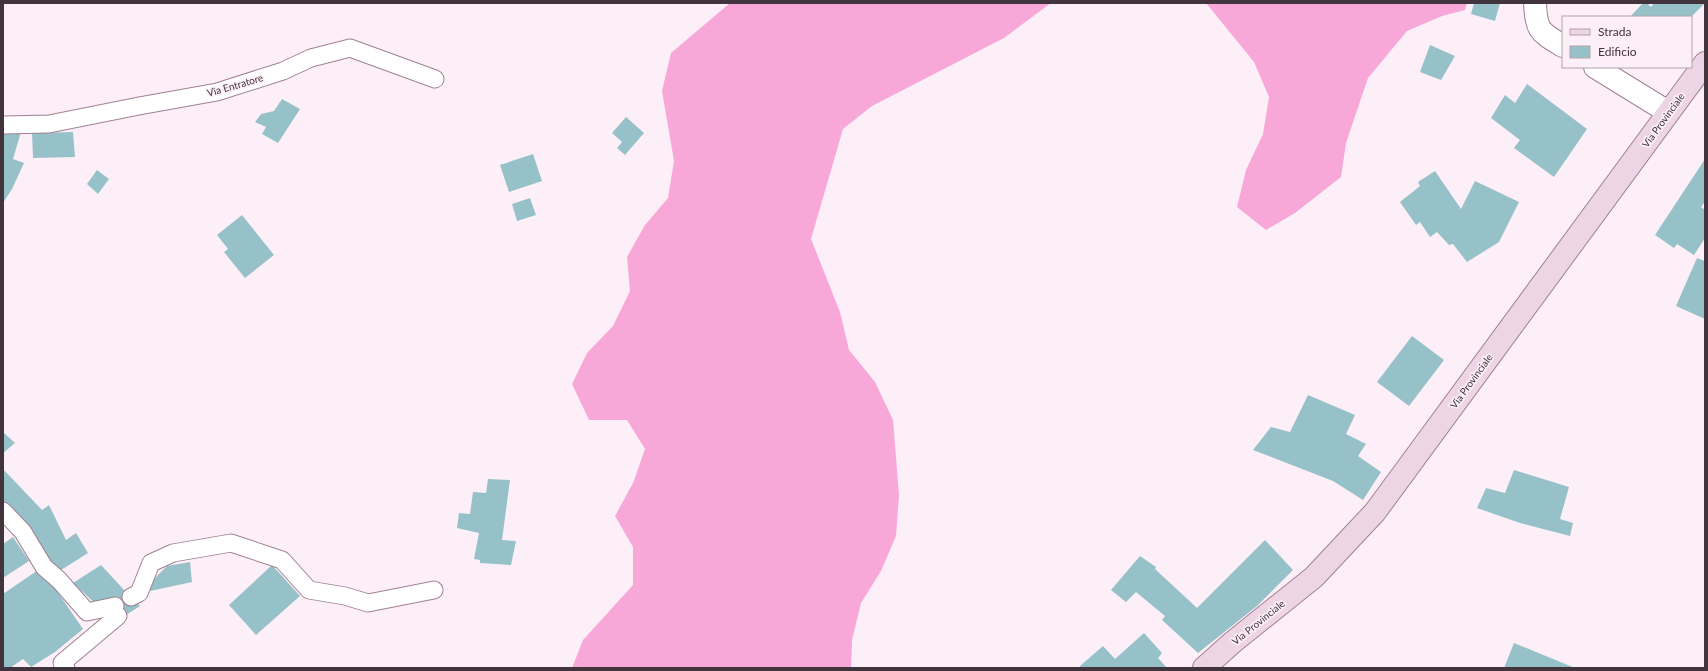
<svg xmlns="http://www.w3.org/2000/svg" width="1708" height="671" viewBox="0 0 1708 671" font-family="Lato,sans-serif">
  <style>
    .forest { fill: #f7a8d9 }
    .building { fill: #97c1c8 }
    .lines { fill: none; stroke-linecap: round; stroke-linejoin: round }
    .lane-casing { stroke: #a08193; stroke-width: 19 }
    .street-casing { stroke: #a08193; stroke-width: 24 }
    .secondary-casing { stroke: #a08193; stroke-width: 24 }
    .lane { stroke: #fff; stroke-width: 17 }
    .street { stroke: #fff; stroke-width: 22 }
    .secondary { stroke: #eed5e5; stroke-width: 22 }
    .labels { text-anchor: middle; stroke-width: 3.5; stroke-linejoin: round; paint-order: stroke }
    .street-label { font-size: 10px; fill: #41343c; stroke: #fdeff7 }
  </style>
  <rect width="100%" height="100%" fill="#fdeff7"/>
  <g class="forest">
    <polygon points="730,3 1051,3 1004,38 872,106 843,129 811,239 840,312 849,350 875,382 893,420 899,495 896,536 881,571 861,603 852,640 851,668 572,668 583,640 633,585 633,547 615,516 633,483 645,449 627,420 589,420 572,384 587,353 613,326 630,291 627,257 645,225 668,198 674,161 662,91 671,53"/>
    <polygon points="1206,3 1467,3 1465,10 1442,16 1407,31 1368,78 1346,143 1341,177 1295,213 1266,230 1237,207 1246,170 1263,134 1269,97 1254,62"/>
  </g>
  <g class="building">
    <polygon points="1474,3 1500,3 1495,21 1471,14"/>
    <polygon points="1643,3 1647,3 1651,7 1654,3 1705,3 1691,17 1630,17"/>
    <polygon points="1430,45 1455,56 1441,80 1420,72"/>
    <polygon points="1527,84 1587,129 1554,177 1514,148 1520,140 1491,118 1505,95 1515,103"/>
    <polygon points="282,99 300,109 278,143 262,134 266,127 255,122 261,114 274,111"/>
    <polygon points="626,117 644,133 625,155 617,148 622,142 612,133"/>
    <polygon points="21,132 13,159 24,163 12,189 3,203 3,134"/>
    <polygon points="73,132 75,157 33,158 32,133"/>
    <polygon points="533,154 542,181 509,192 500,165"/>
    <polygon points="1705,159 1705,202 1701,207 1705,210 1705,238 1694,255 1677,244 1674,248 1655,235"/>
    <polygon points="97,170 109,179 98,194 87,184"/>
    <polygon points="1435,171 1461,209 1475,181 1519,202 1499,242 1467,262 1453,244 1449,245 1437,232 1430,237 1420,222 1416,225 1400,202 1420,186 1418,182"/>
    <polygon points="530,198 536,215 517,221 512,204"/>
    <polygon points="242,215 274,255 245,278 224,252 228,249 217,235"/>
    <polygon points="1697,258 1705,261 1705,319 1676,306"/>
    <polygon points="1412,336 1444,360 1409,406 1377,382"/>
    <polygon points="1308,395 1355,415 1346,434 1366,444 1358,456 1381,472 1363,500 1333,481 1253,450 1271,427 1290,432"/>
    <polygon points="3,432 15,443 3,453"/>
    <polygon points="3,469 42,510 49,505 66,540 76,533 88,553 58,572 28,530 3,502"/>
    <polygon points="1514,470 1569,487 1560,519 1573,523 1570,536 1520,523 1477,508 1486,488 1505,493"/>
    <polygon points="488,479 510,480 502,540 516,541 511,565 480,563 480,560 474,559 479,533 457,528 459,513 470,514 473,492 486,493"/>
    <polygon points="13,537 29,561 3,578 3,544"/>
    <polygon points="1265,540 1293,570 1257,606 1198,653 1162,620 1165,616 1136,592 1126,602 1111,590 1140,556 1156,567 1155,569 1197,608"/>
    <polygon points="190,562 192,582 150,591 152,581 167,566"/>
    <polygon points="101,565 125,591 140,606 126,615 101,609 73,583"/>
    <polygon points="272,565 300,596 256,635 229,605"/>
    <polygon points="41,568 83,629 55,652 31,667 23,659 10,668 5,668 3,665 3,594"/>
    <polygon points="1144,633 1162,653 1158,658 1167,668 1081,668 1080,666 1103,646 1115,659"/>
    <polygon points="1514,643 1575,668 1504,668"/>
  </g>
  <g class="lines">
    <g class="lane-casing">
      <g id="lane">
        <polyline points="3,125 49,124 139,106 217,92 283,71 311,58 350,48 435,79"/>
        <polyline points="3,511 23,532 44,567 59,580 87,612 115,606"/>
        <polyline points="131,597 139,593 151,563 173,553 231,543 282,560 309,590 345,596 368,603 434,590"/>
        <polyline points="66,668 62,663 118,616 112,608"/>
      </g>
    </g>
    <g class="street-casing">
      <g id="street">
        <path d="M1535 3C1536 31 1540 32 1563 46"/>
        <polyline points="1595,67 1668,112"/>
      </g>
    </g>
    <g class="secondary-casing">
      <polyline id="secondary" points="1204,668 1233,642 1314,577 1375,512 1705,63"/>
    </g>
    <use href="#lane" class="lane"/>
    <use href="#street" class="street"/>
    <use href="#secondary" class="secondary"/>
  </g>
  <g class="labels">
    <g class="street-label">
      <text transform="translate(235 85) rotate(-16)" y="4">Via Entratore</text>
      <text transform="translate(1663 120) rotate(-54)" y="4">Via Provinciale</text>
      <text transform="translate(1471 381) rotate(-54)" y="4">Via Provinciale</text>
      <text transform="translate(1258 622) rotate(-39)" y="4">Via Provinciale</text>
    </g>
  </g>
  <rect width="1708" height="671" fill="none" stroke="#41343c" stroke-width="8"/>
  <rect x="1562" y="16" width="130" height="52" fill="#fdeff7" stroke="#b2a4ac"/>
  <rect x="1570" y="29" width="20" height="6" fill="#eed5e5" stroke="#b2a4ac"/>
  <text x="1598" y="36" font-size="12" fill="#41343c">Strada</text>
  <rect x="1570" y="46" width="20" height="12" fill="#97c1c8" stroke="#b2a4ac"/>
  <text x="1598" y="56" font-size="12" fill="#41343c">Edificio</text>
</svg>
